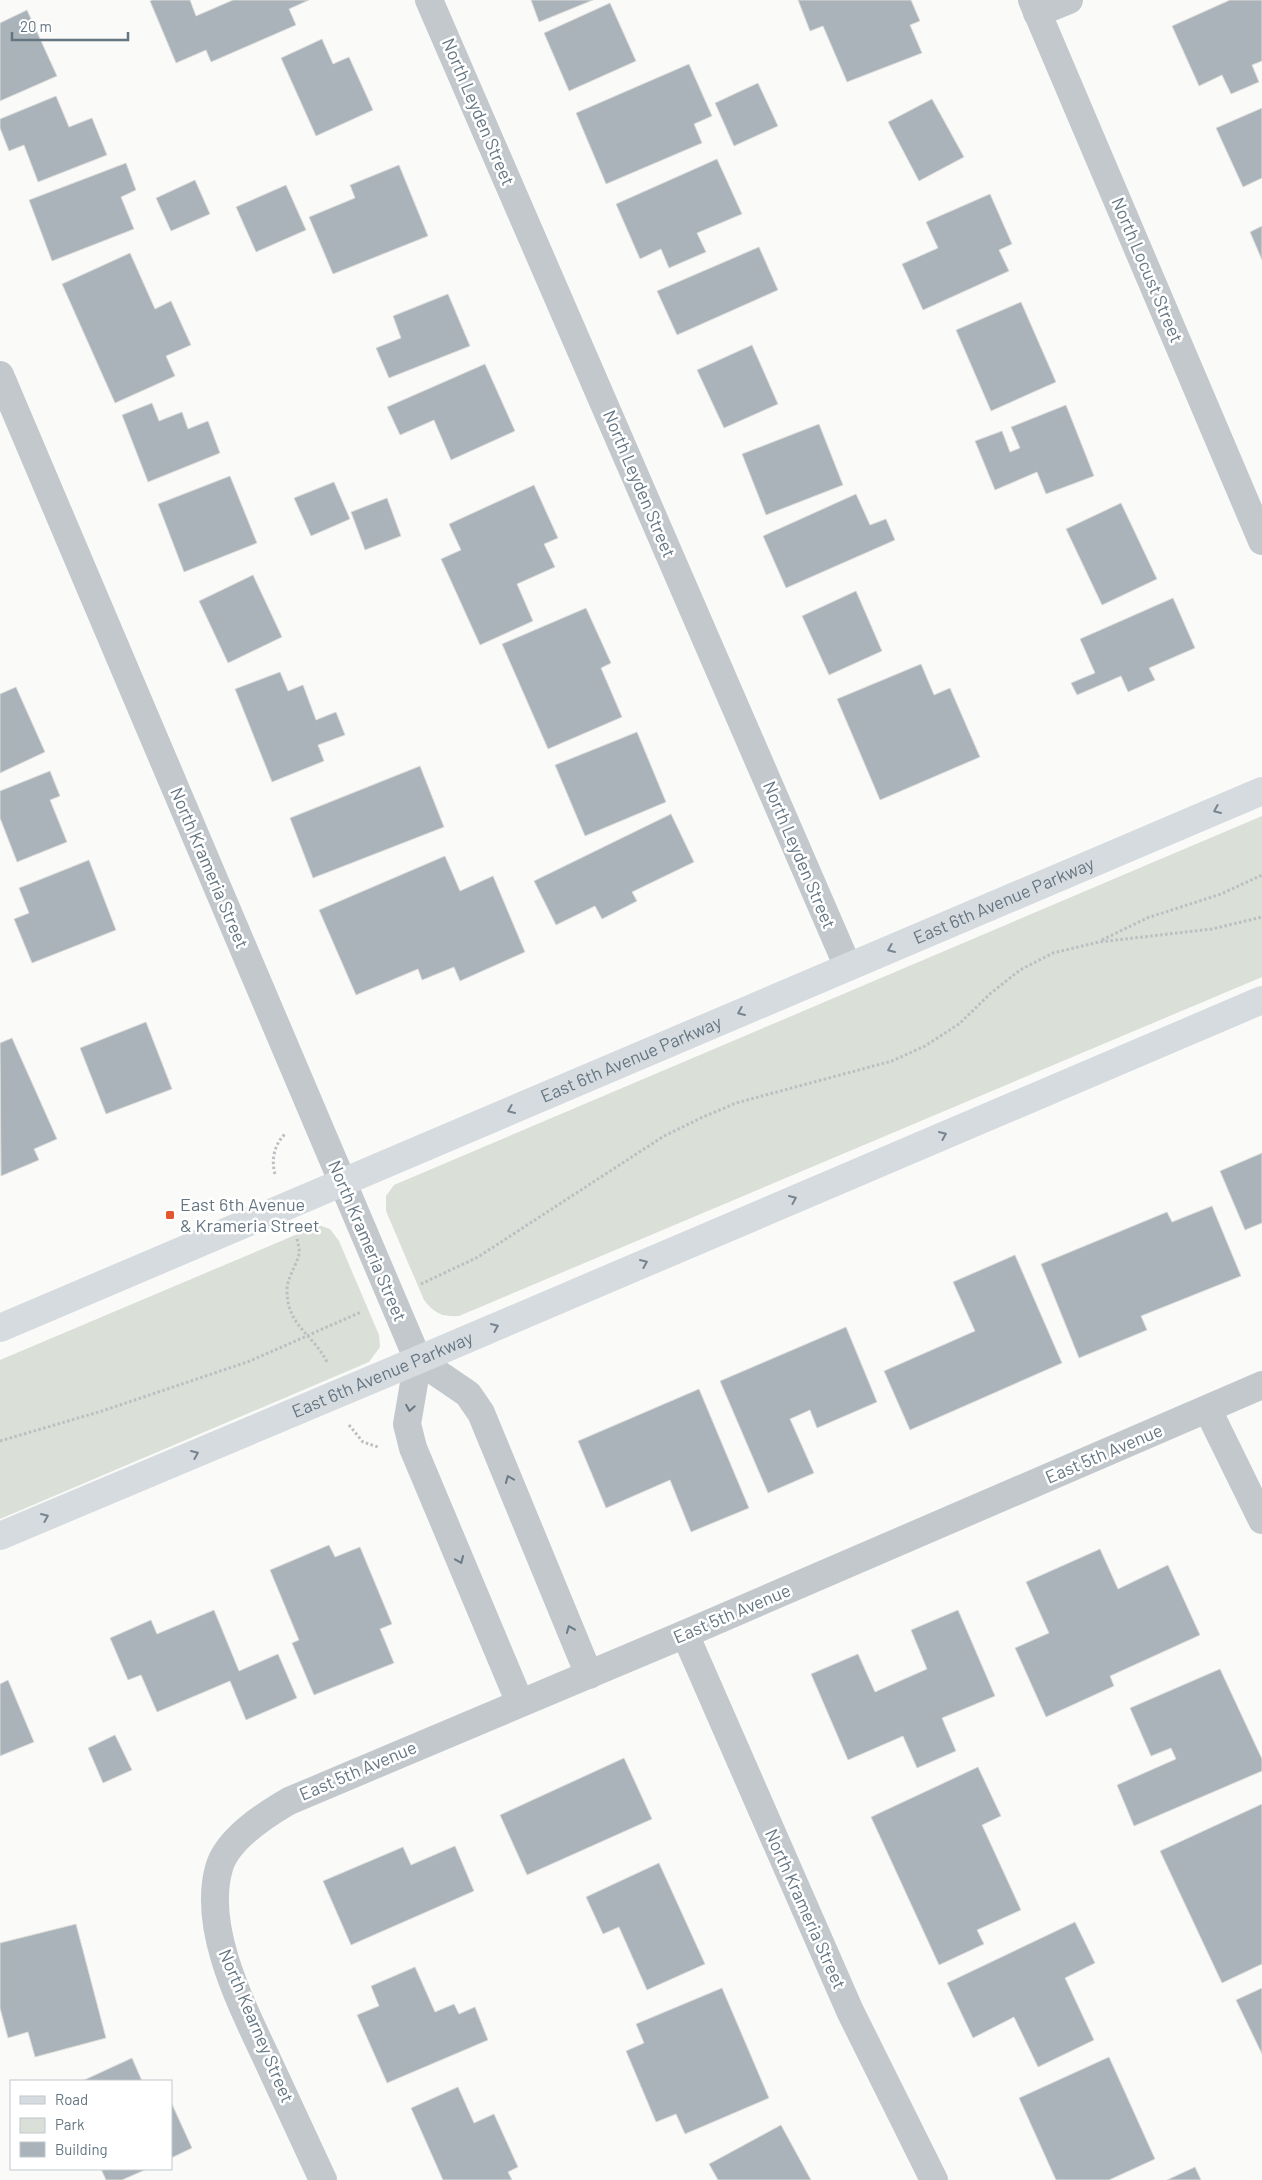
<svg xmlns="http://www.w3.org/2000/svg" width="1262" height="2180" viewBox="0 0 1262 2180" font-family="Barlow,sans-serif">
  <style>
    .park { fill: #dadfd7 }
    .building { fill: #aab3b9; stroke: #dcdcda }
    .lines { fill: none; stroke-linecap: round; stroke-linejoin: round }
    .path { stroke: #bbbfc2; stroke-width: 3; stroke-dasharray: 2.5 2.5; stroke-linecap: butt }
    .minor { stroke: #c3c8cc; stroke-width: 28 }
    .major { stroke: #d6dbdf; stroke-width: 28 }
    .oneway { stroke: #768591 }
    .oneway2 { stroke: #6a7a87 }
    .poi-dot { fill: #e4572e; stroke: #fff; stroke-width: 2 }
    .labels { text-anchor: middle; stroke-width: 5; stroke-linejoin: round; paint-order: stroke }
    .street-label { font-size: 18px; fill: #657683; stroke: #fff }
    .poi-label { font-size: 18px; fill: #657683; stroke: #fff; text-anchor: start }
  </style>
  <rect width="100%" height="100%" fill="#fafaf8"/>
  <g class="park">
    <path d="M1262 816V977L459 1316C442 1317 434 1313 424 1300L386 1211V1196L394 1185Z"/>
    <polygon points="319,1225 330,1229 339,1241 379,1335 380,1347 369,1362 0,1519 0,1360"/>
  </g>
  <g class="building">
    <polygon points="152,0 190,0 196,16 233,0 309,0 289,9 296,25 211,62 206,50 176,63 150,1"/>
    <polygon points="531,0 593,0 539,22"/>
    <polygon points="798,0 911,0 920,21 910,25 922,53 847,82 823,26 810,31"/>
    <polygon points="1230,0 1262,0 1262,61 1252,65 1259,82 1231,94 1222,75 1199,86 1172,26"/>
    <polygon points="610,3 636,61 569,91 544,33"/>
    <polygon points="27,10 57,76 0,101 0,23"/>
    <polygon points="322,39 333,64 349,57 373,110 316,136 281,58"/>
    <polygon points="689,64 712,116 694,124 702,143 606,184 576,113"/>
    <polygon points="758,83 778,126 734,146 715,103"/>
    <polygon points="56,96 69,127 92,118 107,155 38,182 24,145 9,151 0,128 0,119"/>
    <polygon points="932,99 964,157 919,181 888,122"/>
    <polygon points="1262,108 1262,178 1243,187 1216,128"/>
    <polygon points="717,159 742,214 697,233 706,252 669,268 661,249 640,259 616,204"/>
    <polygon points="126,163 136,190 121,197 134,229 52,261 29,200"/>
    <polygon points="399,165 428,236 333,274 309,217 355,198 350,185"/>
    <polygon points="195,180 210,214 171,231 156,198"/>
    <polygon points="286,185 306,230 256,252 236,207"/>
    <polygon points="990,194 1012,244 999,250 1009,271 923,310 902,264 938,248 926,222"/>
    <polygon points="1262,226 1262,260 1250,232"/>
    <polygon points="759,247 778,290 677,335 657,291"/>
    <polygon points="130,253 155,309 171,301 191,345 166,356 175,376 115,403 62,284"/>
    <polygon points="448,294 470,346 389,378 376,348 401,338 393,316"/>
    <polygon points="1021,302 1056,382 991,411 956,330"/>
    <polygon points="752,345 778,404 724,428 697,370"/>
    <polygon points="485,364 515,431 451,460 434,420 400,435 387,407"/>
    <polygon points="152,403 159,421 182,412 188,429 208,421 220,453 148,482 122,415"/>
    <polygon points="1066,405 1094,476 1046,494 1037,472 995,490 975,441 1002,431 1010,452 1020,448 1011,427"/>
    <polygon points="819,424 843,485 766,515 742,454"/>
    <polygon points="230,476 257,543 184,572 158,504"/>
    <polygon points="334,482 350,519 311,536 294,498"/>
    <polygon points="534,485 558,538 544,544 555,567 517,584 533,621 480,645 441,559 461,550 449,524"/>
    <polygon points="856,494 870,525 886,519 895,540 786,588 763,536"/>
    <polygon points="387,498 401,536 365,550 351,512"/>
    <polygon points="1121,503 1157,579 1102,605 1066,529"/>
    <polygon points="253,575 282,637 228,663 199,601"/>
    <polygon points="856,591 882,651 829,675 802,616"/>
    <polygon points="1173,598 1195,648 1149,668 1155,680 1128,692 1121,676 1077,695 1071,683 1095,673 1080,639"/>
    <polygon points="586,608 611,663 601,668 622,717 548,749 502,644"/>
    <polygon points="921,664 934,695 950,688 980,757 880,800 837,699"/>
    <polygon points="280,672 288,691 303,685 316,720 336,712 345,735 318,745 324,761 272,782 235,689"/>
    <polygon points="16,687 45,752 0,773 0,694"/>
    <polygon points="637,732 666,802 585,836 555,765"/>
    <polygon points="420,766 444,827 313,878 290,818"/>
    <polygon points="50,771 60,796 50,800 67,842 17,862 0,818 0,791"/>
    <polygon points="671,814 694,862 632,892 637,901 602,919 595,906 556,925 534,881"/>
    <polygon points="445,856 460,891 493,876 525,952 460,981 454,967 422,980 418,969 356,995 319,910"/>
    <polygon points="89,860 116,930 32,963 14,919 29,913 19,888"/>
    <polygon points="146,1022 172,1089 106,1114 80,1048"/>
    <polygon points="12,1038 57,1139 34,1149 39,1160 1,1176 0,1043"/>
    <polygon points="1262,1153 1262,1223 1245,1230 1220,1171"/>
    <polygon points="1212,1206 1241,1276 1141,1316 1147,1330 1079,1358 1041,1264 1167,1212 1172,1222"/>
    <polygon points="1015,1255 1062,1363 910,1430 884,1371 975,1331 953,1282"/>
    <polygon points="846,1327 877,1402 817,1428 810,1410 790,1419 814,1473 768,1493 720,1381"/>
    <polygon points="699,1389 749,1508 691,1532 670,1480 606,1508 578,1441"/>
    <polygon points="329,1545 335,1557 360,1547 392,1624 380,1629 394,1663 314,1695 292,1643 299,1640 270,1570"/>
    <polygon points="1100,1549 1118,1589 1168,1565 1200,1635 1110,1676 1114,1686 1046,1717 1015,1648 1049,1633 1026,1582"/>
    <polygon points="214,1610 239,1671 278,1654 297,1698 246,1720 230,1681 157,1712 141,1675 128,1680 110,1638 151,1620 157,1634"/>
    <polygon points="958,1610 995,1696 942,1718 956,1751 917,1768 903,1736 848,1760 811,1674 858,1654 875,1692 927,1669 911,1630"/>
    <polygon points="1220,1669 1262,1759 1262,1771 1134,1826 1117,1785 1176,1759 1171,1748 1151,1756 1130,1708"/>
    <polygon points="8,1680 34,1742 0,1756 0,1684"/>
    <polygon points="115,1735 132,1770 103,1783 88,1748"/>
    <polygon points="624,1758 652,1819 527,1875 500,1815"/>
    <polygon points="978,1767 1001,1816 982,1825 1021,1910 977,1930 984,1944 939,1965 871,1817"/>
    <polygon points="1262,1804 1262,1964 1222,1983 1160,1851"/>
    <polygon points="455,1846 474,1891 351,1945 323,1881 403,1847 411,1865"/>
    <polygon points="659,1863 705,1964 647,1990 619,1927 603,1934 586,1897"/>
    <polygon points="1075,1922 1095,1963 1065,1978 1094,2040 1038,2067 1014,2017 973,2038 947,1983"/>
    <polygon points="76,1924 106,2038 35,2057 28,2032 8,2038 0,2008 0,1943"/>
    <polygon points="415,1967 435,2012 454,2004 459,2014 475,2007 488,2040 387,2083 357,2015 379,2006 371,1986"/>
    <polygon points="722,1988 769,2098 685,2134 676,2114 656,2122 626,2051 644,2043 636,2024"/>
    <polygon points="1262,1988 1262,2054 1236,2000"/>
    <polygon points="1109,2057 1155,2159 1109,2180 1056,2180 1019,2098"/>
    <polygon points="132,2058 142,2081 82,2081"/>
    <polygon points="458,2087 474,2123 494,2114 518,2167 508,2172 512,2180 443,2180 411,2108"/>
    <polygon points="171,2102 192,2148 171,2158"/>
    <polygon points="781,2125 811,2180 718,2180 709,2164"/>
    <polygon points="1195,2167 1201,2180 1167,2180"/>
    <polygon points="101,2169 147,2169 122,2180 106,2180"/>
  </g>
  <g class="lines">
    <g class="path">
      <polyline points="1102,940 1147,918 1221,894 1262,875"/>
      <path d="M275 1174C271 1160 274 1145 285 1134"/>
      <path d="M297 1239C298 1244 300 1250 299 1254 296 1267 287 1277 287 1291 287 1326 314 1335 327 1362"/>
      <polyline points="421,1284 478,1257 664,1136 703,1117 736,1103 892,1061 925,1046 959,1024 991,993 1020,970 1053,953 1099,942 1212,929 1262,917"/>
      <polyline points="349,1425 363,1442 378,1447"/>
      <polyline points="0,1441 102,1411 250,1361 361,1312"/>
    </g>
    <g class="minor">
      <polyline points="429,0 848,967"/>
      <polyline points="1032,0 1262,541"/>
      <polyline points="1037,13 1069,0"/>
      <polyline points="0,375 418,1360 407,1424 413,1448 520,1703"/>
      <polyline points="418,1360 468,1394 481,1413 589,1675"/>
      <polyline points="1208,1410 1262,1520"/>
      <polyline points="685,1634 850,2011 934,2180"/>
      <path d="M323 2180C306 2143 289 2106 272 2070 246 2013 201 1932 219 1868 227 1839 265 1815 289 1801L685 1634 1262 1385"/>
    </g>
    <g class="major">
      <path id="s1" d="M0 1328 1262 791"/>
      <path id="s2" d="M0 1536 418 1360 1262 1000"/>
    </g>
  </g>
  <defs><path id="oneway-chevron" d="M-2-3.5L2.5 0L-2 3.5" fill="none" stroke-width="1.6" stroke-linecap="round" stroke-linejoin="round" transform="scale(1.25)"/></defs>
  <g class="oneway">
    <use href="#oneway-chevron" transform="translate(1217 810) rotate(157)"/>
    <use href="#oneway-chevron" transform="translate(891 949) rotate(157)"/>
    <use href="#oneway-chevron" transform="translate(741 1012) rotate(157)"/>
    <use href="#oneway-chevron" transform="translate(511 1110) rotate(157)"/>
    <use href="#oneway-chevron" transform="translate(943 1135) rotate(-23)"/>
    <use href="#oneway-chevron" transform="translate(793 1199) rotate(-23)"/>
    <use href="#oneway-chevron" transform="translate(644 1263) rotate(-23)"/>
    <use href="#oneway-chevron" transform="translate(495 1327) rotate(-23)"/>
    <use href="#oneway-chevron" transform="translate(195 1454) rotate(-23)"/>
    <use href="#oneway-chevron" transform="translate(45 1517) rotate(-23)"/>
  </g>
  <g class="oneway2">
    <use href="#oneway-chevron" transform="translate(410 1408) rotate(99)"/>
    <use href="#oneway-chevron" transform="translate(509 1479) rotate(-112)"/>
    <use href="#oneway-chevron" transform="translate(460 1560) rotate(67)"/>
    <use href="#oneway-chevron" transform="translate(570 1629) rotate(-112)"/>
  </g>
  <rect class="poi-dot" x="165" y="1210" width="10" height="10" rx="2.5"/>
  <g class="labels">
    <g class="street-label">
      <text transform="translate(478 112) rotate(67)" y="6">North Leyden Street</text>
      <text transform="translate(1147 270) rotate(67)" y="6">North Locust Street</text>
      <text transform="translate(639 484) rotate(67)" y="6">North Leyden Street</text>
      <text transform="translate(799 855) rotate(67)" y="6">North Leyden Street</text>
      <text transform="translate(209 868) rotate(67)" y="6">North Krameria Street</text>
      <text dy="6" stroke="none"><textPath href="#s1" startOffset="1091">East 6th Avenue Parkway</textPath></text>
      <text dy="6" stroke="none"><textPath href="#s1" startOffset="686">East 6th Avenue Parkway</textPath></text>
      <text transform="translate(367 1241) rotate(67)" y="6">North Krameria Street</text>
      <text dy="6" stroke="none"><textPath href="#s2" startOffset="415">East 6th Avenue Parkway</textPath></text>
      <text transform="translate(1104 1454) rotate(-23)" y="6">East 5th Avenue</text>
      <text transform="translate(732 1614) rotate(-23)" y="6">East 5th Avenue</text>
      <text transform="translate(358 1771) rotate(-23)" y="6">East 5th Avenue</text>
      <text transform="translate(805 1909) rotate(66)" y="6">North Krameria Street</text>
      <text transform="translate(256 2026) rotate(67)" y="6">North Kearney Street</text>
    </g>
    <g class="poi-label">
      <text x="180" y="1211">East 6th Avenue<tspan x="180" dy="21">&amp; Krameria Street</tspan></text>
    </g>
  </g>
  <rect x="10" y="2080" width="162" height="90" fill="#ffffff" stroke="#c1c8cd"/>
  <rect x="20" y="2096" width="25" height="8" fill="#d6dbdf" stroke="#c1c8cd"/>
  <text x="55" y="2105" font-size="15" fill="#657683">Road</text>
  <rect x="20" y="2118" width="25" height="15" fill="#dadfd7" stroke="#c1c8cd"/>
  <text x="55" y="2130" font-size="15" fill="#657683">Park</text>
  <rect x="20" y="2142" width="25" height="15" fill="#aab3b9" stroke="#c1c8cd"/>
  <text x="55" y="2155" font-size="15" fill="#657683">Building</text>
  <path d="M12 32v8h116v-8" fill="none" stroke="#657683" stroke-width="2.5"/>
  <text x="20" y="32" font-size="15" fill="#657683" stroke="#ffffff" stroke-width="4" paint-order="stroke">20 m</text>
</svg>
